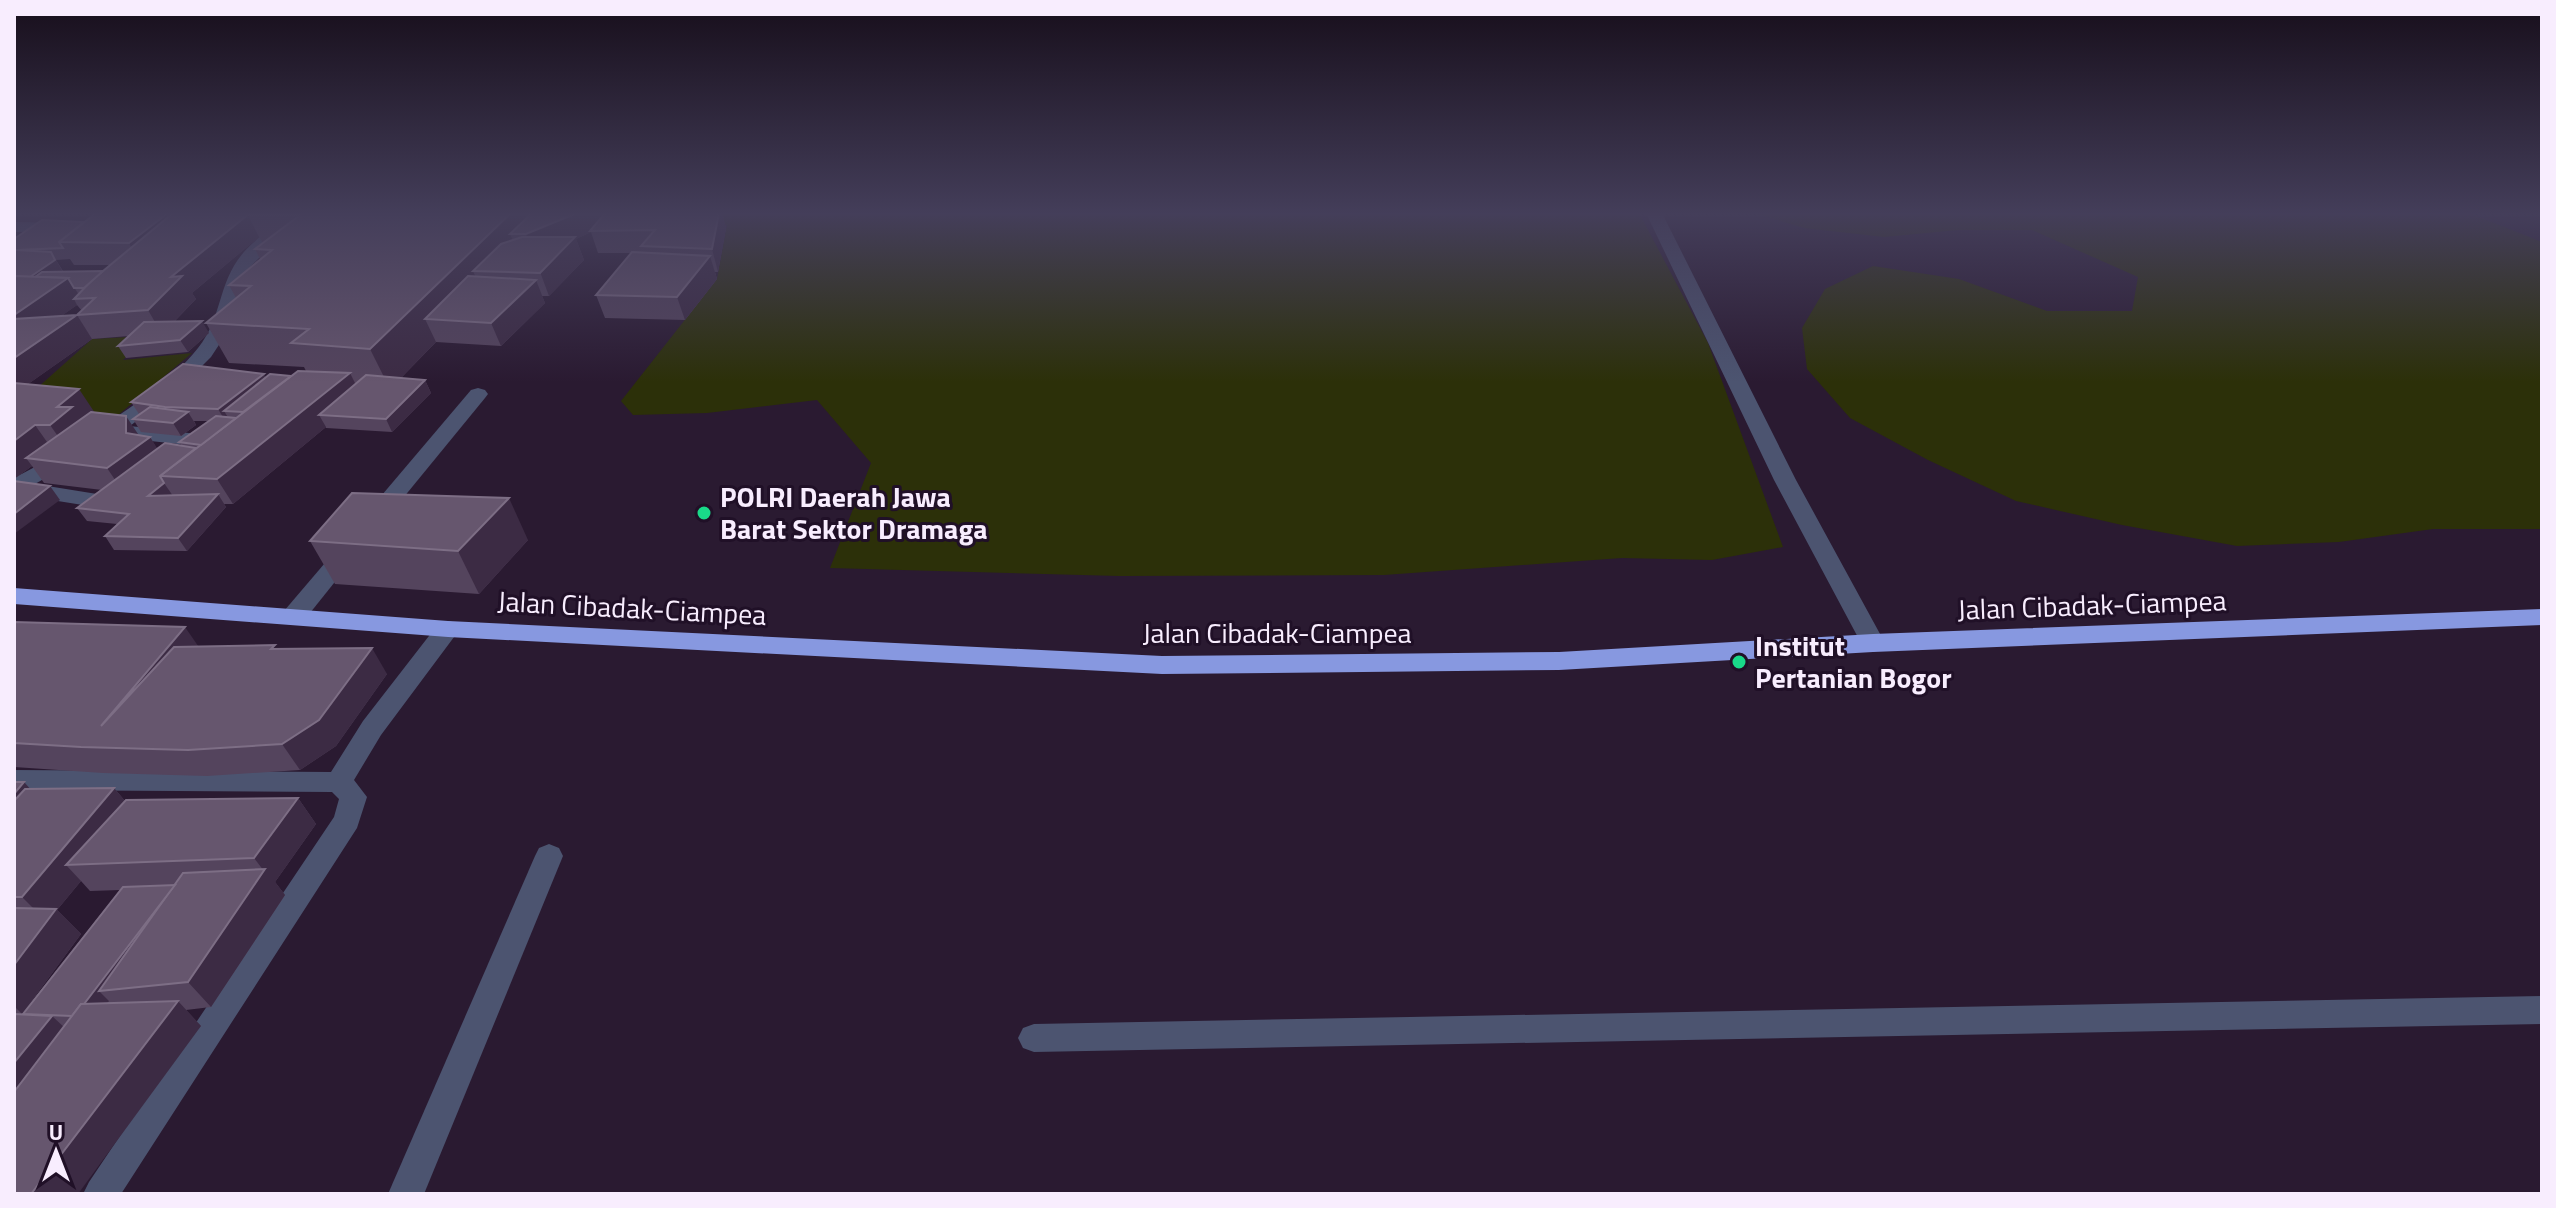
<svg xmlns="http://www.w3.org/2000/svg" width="2556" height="1208" viewBox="0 0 2556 1208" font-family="'Titillium Web',sans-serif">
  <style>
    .green { fill: #2c3009 }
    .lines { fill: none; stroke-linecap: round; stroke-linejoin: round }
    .lane { fill: #4c5470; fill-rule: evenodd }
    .street { fill: #4c5470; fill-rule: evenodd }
    .highway { fill: #8798e0; fill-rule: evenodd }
    .wall { fill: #54445d; fill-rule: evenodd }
    .shaded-wall { fill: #3c2b44 }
    .building { fill: #66566e; stroke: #7d6e85; stroke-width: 2 }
    .poi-dot { fill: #19d989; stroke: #201027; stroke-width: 3 }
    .labels { text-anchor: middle; stroke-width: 6; stroke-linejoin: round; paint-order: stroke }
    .poi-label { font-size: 28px; font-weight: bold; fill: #f8edfe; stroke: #201027; text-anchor: start }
    .street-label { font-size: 28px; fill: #f8edfe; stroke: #201027 }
  </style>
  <rect width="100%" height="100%" fill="#2a1a31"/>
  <g class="green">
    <polygon points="656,213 1639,213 1708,343 1783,547 1712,560 1622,558 1384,575 1119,576 830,568 871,463 817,400 707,413 633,415 621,401 717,279 727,225 662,224"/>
    <polygon points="1756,213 2469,213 2542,242 2542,529 2433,529 2339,542 2237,546 2122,525 2016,501 1928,460 1850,418 1807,369 1802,328 1825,289 1873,266 1959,279 2047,311 2132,311 2138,277 2032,230 1958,230 1884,237 1804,228"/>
    <polygon points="148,336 123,360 192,353 117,416 17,406 92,339"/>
  </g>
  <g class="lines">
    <g class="lane">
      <polygon points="1646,213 1662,213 1796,480 1885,643 1882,649 1873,652 1864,649 1861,643 1774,480"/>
      <polygon points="478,388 485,390 488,394 485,398 381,525 365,525 362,520 365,515 471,390"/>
      <polygon points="350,541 358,543 361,548 358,553 302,623 284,623 281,617 284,611 342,543"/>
      <polygon points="549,844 559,848 563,856 424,1194 388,1194 535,856 539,848"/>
      <polygon points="2542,996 2542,1024 1034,1052 1023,1048 1018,1038 1023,1028 1034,1024"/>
    </g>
    <g class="street">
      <polygon points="14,222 65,223 73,228 65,233 14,232"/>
      <path d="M279 225 287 230 248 269 228 331 211 357 184 384 130 426 197 434 204 436 207 440 204 444 197 446 113 437 100 442 93 440 90 436 93 432C130 408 170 383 198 348 226 313 215 276 254 242 262 235 269 227 279 225Z"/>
      <polygon points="65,451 73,452 76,457 73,462 35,484 97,494 100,499 97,504 89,506 14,494 14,478"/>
      <polygon points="448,621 457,623 460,629 381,735 354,780 367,797 357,828 121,1194 83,1194 89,1182 334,817 339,799 332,792 14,790 14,770 331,772 363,721 439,623"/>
    </g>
    <polygon class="highway" points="14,588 448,621 1162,656 1559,652 1873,634 2542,609 2542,625 1873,652 1559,670 1162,674 448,637 14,604"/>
  </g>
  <g class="wall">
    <path d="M96 213H722L726 228 718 272H715L717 279 685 320 605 318 596 295 632 253H598L591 232 576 239 584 260 549 296H542L545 303 501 346 436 342 401 378 425 380 431 393 392 432 326 428V427L233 504H224L226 507 187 551 114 550 105 536 117 524 87 521 77 508 102 490 44 483 32 466 14 479V239L84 222ZM259 237 263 243 255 249 260 259 229 285 236 298 206 323 229 363 304 367 306 371 291 376 266 377 131 402 139 414 133 419 141 432 181 436 196 425 194 421H209L179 442 181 445 157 449 150 437 138 435 94 412 28 384 92 339 129 336 118 346 126 358 188 352 209 333 174 322 196 299 192 293ZM70 259 74 265H110L103 271H63L56 260ZM77 305 82 311 77 315 61 316Z"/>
    <polygon points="528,540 479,594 335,584 310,541"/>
    <polygon points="14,622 198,646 278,649 387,674 336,746 300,770 207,776 103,773 14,767"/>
    <path d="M14 782H24L30 789 114 788 125 801 298 798 316 824 275 882 285 895 211 1007 186 1010 201 1026 14 1194ZM81 881 90 891 120 890 22 1014 81 934 57 910Z"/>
  </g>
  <g class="shaded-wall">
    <polygon points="168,213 172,213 184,233 142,266 129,243"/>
    <polygon points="511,213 624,213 590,231 591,232 576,239 584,260 549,296 526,234 510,234 520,256 473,271 483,294 425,319 436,342 390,389 370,349"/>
    <polygon points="719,213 722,213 726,228 718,272 712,249"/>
    <polygon points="248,215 259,237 192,293 196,299 162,334 148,310 171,277"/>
    <polygon points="51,252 63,272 18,284"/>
    <polygon points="710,256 717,279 685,320 677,297"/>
    <polygon points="68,278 81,298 74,299 77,305 31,338 14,342 14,315"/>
    <polygon points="536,280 545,303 501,346 491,323"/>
    <polygon points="77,315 92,339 14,394 14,358"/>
    <polygon points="202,321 209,333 188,352 180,340"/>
    <polygon points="350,373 362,397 319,415 326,427 233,504 217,479"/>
    <polygon points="264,374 271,386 224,411 229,419 226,422 218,409"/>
    <polygon points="425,380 431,393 392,432 386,419"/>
    <polygon points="79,389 95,413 67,449 50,425 57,407"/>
    <polygon points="188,412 196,425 181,436 173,423"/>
    <polygon points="126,416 142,440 150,437 166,462 124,493 107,468 126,433"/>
    <polygon points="35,425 52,449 26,458 32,466 14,479 14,441"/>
    <polygon points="164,483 173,496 148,496"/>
    <polygon points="50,486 60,500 14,534 14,514"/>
    <polygon points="218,494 226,507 187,551 178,538"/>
    <polygon points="509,498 528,540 479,594 458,551"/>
    <polygon points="185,627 203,653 101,726"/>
    <polygon points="372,648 387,674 336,746 300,770 282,744"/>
    <polygon points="24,782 47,808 14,846 14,794"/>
    <polygon points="114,788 136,814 66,865 81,881 57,910 81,934 22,1014 14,1006 14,965 47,922 22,897"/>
    <polygon points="298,798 316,824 275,882 285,895 211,1007 188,982 264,871 254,858"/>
    <polygon points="177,885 99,991 109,1001 88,1029 74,1016"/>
    <polygon points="178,1001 201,1026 78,1194 31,1194"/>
    <polygon points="52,1016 78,1040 14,1123 14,1063"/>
  </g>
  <g class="building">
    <polygon points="96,213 168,213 129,243 59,242"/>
    <polygon points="173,213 250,213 171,277 182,276 148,310 77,315 14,358 14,319 77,315 95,298 74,299 91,281"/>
    <polygon points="251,213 511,213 370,349 291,343 309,329 206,323 251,286 229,285 272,250 255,249 300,215 248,215"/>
    <polygon points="532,213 577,213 526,234 510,234"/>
    <polygon points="605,213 719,213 712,249 641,246 655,230 590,231"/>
    <polygon points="42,220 84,222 59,242 63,248 16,250 51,252 55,260 30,277 14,276 14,239"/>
    <polygon points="522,237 575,237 540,273 473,271 501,244"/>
    <polygon points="632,252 710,256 677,297 596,295"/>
    <polygon points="103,271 84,288 74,288 68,278 35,277 42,272"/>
    <polygon points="14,276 68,278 14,315"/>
    <polygon points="468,276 536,280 491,323 425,319"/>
    <polygon points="202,321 180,340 118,346 144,322"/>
    <polygon points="183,364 264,374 218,409 165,407 131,402"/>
    <polygon points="298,371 350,373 217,479 160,476"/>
    <polygon points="270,374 291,376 243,412 224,411"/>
    <polygon points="366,375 425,380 386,419 319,415"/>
    <polygon points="14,383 79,389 57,407 72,407 50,425 35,425 14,441"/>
    <polygon points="150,407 188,412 173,423 133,419"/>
    <polygon points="91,412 126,416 126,433 150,437 107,468 26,458"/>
    <polygon points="216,416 236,418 201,445 179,442"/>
    <polygon points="165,443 196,448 160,476 164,483 148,496 218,494 178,538 105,536 129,514 77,508"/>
    <polygon points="14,481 50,486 14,514"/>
    <polygon points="352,493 509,498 458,551 310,541"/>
    <polygon points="14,622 185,627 101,726 174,647 275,645 271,649 372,648 319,720 282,744 188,750 81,747 14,743"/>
    <polygon points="14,782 24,782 14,794"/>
    <polygon points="114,788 22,897 14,897 14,801 25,789"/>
    <polygon points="298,798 254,858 66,865 126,800"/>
    <polygon points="265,869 188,982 99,991 183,873"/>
    <polygon points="175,885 84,1004 81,1004 72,1016 23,1014 123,887"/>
    <polygon points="14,908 56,909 14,965"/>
    <polygon points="178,1001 31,1194 14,1194 14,1092 81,1004"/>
    <polygon points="14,1014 52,1016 14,1063"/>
  </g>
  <linearGradient id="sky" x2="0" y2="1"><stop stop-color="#170e1b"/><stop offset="0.56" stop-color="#443e5a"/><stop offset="1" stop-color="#443e5a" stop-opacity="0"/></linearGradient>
  <rect width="2556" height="382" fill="url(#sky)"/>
  <g class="poi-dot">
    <circle cx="704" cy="513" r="8"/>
    <circle cx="1739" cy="662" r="8"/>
  </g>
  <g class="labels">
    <g class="poi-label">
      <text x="720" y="507">POLRI Daerah Jawa<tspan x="720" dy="32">Barat Sektor Dramaga</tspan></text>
      <text x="1755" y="656">Institut<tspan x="1755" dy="32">Pertanian Bogor</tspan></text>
    </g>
    <g class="street-label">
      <text transform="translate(2092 605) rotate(-2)" y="10">Jalan Cibadak-Ciampea</text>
      <text transform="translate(632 608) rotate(3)" y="10">Jalan Cibadak-Ciampea</text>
      <text x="1277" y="643">Jalan Cibadak-Ciampea</text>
    </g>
  </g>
  <rect width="2556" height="1208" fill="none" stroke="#f8edfe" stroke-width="32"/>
  <g transform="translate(56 1152)" stroke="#201027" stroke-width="6" paint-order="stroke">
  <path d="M0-6L14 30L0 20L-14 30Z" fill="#f8edfe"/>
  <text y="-12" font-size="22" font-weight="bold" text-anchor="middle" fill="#f8edfe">U</text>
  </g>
</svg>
